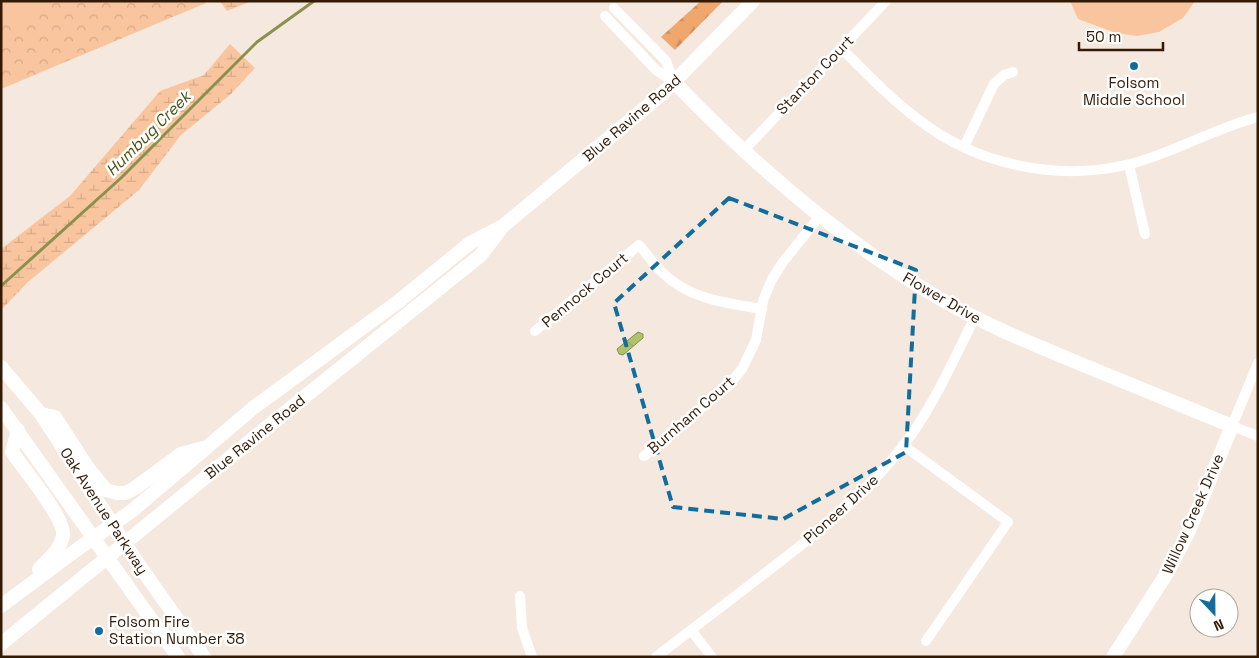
<svg xmlns="http://www.w3.org/2000/svg" width="1259" height="658" viewBox="0 0 1259 658" font-family="'Space Grotesk',sans-serif">
  <style>
    .forest { fill: url(#forest-firs) }
    .wetland { fill: url(#wetland-marsh) }
    .park { fill: url(#park-crowns) }
    .pitch { fill: #f8c59f }
    .water { fill: url(#water-waves); stroke: #8b904d }
    .lines { fill: none; stroke-linecap: round; stroke-linejoin: round }
    .stream { stroke: #8b904d; stroke-width: 3 }
    .street { stroke: #fff; stroke-width: 10 }
    .secondary { stroke: #fff; stroke-width: 14 }
    .marked { fill: none; stroke: #116d9c; stroke-width: 4; stroke-dasharray: 10 6; stroke-linejoin: round }
    .poi-dot { fill: #116d9c; stroke: #fff; stroke-width: 2 }
    .labels { text-anchor: middle; stroke-width: 5; stroke-linejoin: round; paint-order: stroke }
    .street-label { font-size: 15px; fill: #321a05; stroke: #fff }
    .poi-label { font-size: 15px; fill: #321a05; stroke: #fff }
    .water-label { font-size: 16px; font-style: italic; fill: #495314; stroke: #fff }
  </style>
  <defs>
    <pattern id="forest-firs" width="22" height="20" patternUnits="userSpaceOnUse" patternTransform="scale(1.25)"><rect width="22" height="20" fill="#f0a76e"/><path d="M5 1l3.5 6h-7zM16 11l3.5 6h-7z" fill="#ce8f5e"/></pattern>
    <pattern id="wetland-marsh" width="20" height="14" patternUnits="userSpaceOnUse" patternTransform="scale(1.25)"><rect width="20" height="14" fill="#f8c59f"/><path d="M1 5h8M5 5V1M11 12h8M15 12V8" fill="none" stroke="#d5a987"/></pattern>
    <pattern id="park-crowns" width="20" height="18" patternUnits="userSpaceOnUse" patternTransform="scale(1.25)"><rect width="20" height="18" fill="#f8c59f"/><path d="M2 6a3 3 0 1 1 6 0M12 15a3 3 0 1 1 6 0" fill="none" stroke="#d5a987"/></pattern>
    <pattern id="water-waves" width="16" height="10" patternUnits="userSpaceOnUse" patternTransform="scale(1.25)"><rect width="16" height="10" fill="#b1c26c"/><path d="M0 5q4-4 8 0t8 0" fill="none" stroke="#99a65c"/></pattern>
  </defs>
  <rect width="100%" height="100%" fill="#f5e8de"/>
  <polygon class="forest" points="701,1 723,1 675,50 661,37"/>
  <g class="wetland">
    <polygon points="220,1 252,1 227,11"/>
    <polygon points="230,44 255,68 231,94 181,135 139,190 28,282 1,310 1,249 70,196 160,91 204,75"/>
  </g>
  <polygon class="park" points="1,1 204,1 206,3 1,89"/>
  <g class="pitch">
    <path d="M1 1H44C42 4 40 8 38 11 29 22 13 24 1 18Z"/>
    <polygon points="1070,1 1195,1 1183,18 1159,32 1137,36 1116,33 1078,19"/>
  </g>
  <polygon class="water" points="638,332 643,334 643,338 623,355 619,354 617,349"/>
  <g class="lines">
    <polyline class="stream" points="1,286 121,178 257,42 314,1"/>
    <g class="street">
      <polyline points="614,8 666,61 674,82"/>
      <polyline points="605,16 656,70 674,82"/>
      <path d="M841 48C866 73 891 99 919 120 977 165 1058 182 1130 164 1174 153 1214 128 1258 117"/>
      <polyline points="964,147 994,84 1004,75 1013,72"/>
      <polyline points="744,150 886,1"/>
      <polyline points="1129,165 1145,234"/>
      <path d="M535 331 639 245C647 254 653 264 662 272 688 299 726 303 762 309"/>
      <polyline points="1258,363 1232,426 1258,436"/>
      <polyline points="903,445 1008,522 926,641"/>
      <polyline points="644,456 728,386 742,369 756,340 763,301 771,281 783,262 819,217"/>
      <polyline points="520,596 522,628 532,657"/>
      <polyline points="691,630 712,657"/>
      <path d="M656 657C692 629 728 602 764 574 815 535 864 497 903 446 933 407 953 361 975 317"/>
    </g>
    <g class="secondary">
      <path d="M674 82C753 164 839 239 937 297 985 325 1037 346 1088 367 1136 387 1184 406 1232 426L1188 533 1167 573 1113 657"/>
      <polyline points="1,367 41,414 139,565 204,657"/>
      <polyline points="1,408 178,657"/>
      <polyline points="41,414 55,417 88,468 106,490 117,493 125,493 135,488 181,454 203,448"/>
      <path d="M18 430 12 452C23 468 65 518 63 535 61 549 48 560 39 569"/>
      <polyline points="1,606 75,551 133,510 253,408 399,301 470,243 503,226 663,93 753,1"/>
      <polyline points="1,644 277,419 481,255 500,230"/>
    </g>
  </g>
  <path class="marked" d="M729 198 916 270 906 452 783 519 673 507 614 303Z"/>
  <g class="poi-dot">
    <circle cx="1134" cy="66" r="5"/>
    <circle cx="99" cy="631" r="5"/>
  </g>
  <g class="labels">
    <g class="street-label">
      <text transform="translate(815 75) rotate(-46)" y="5">Stanton Court</text>
      <text transform="translate(632 118) rotate(-41)" y="5">Blue Ravine Road</text>
      <text transform="translate(585 290) rotate(-40)" y="5">Pennock Court</text>
      <text transform="translate(942 298) rotate(30)" y="5">Flower Drive</text>
      <text transform="translate(691 415) rotate(-41)" y="5">Burnham Court</text>
      <text transform="translate(255 437) rotate(-39)" y="5">Blue Ravine Road</text>
      <text transform="translate(841 509) rotate(-42)" y="5">Pioneer Drive</text>
      <text transform="translate(104 511) rotate(57)" y="5">Oak Avenue Parkway</text>
      <text transform="translate(1193 514) rotate(-66)" y="5">Willow Creek Drive</text>
    </g>
    <g class="poi-label">
      <text x="1134" y="88">Folsom<tspan x="1134" dy="17">Middle School</tspan></text>
      <text x="109" y="627" text-anchor="start">Folsom Fire<tspan x="109" dy="17">Station Number 38</tspan></text>
    </g>
    <g class="water-label">
      <text transform="translate(148 133) rotate(-45)" y="6">Humbug Creek</text>
    </g>
  </g>
  <rect width="1259" height="658" fill="none" stroke="#321a05" stroke-width="5"/>
  <g transform="translate(1214 613) rotate(158)"><circle r="24" fill="#ffffff" stroke="#ada39b"/>
  <path d="M0-4L9 19L0 12L-9 19Z" fill="#116d9c"/>
  <text y="-8" font-size="14" font-weight="bold" text-anchor="middle" fill="#321a05">N</text>
  </g>
  <path d="M1079 42v8h84v-8" fill="none" stroke="#321a05" stroke-width="2.5"/>
  <text x="1086" y="42" font-size="15" fill="#321a05" stroke="#ffffff" stroke-width="4" paint-order="stroke">50 m</text>
</svg>
